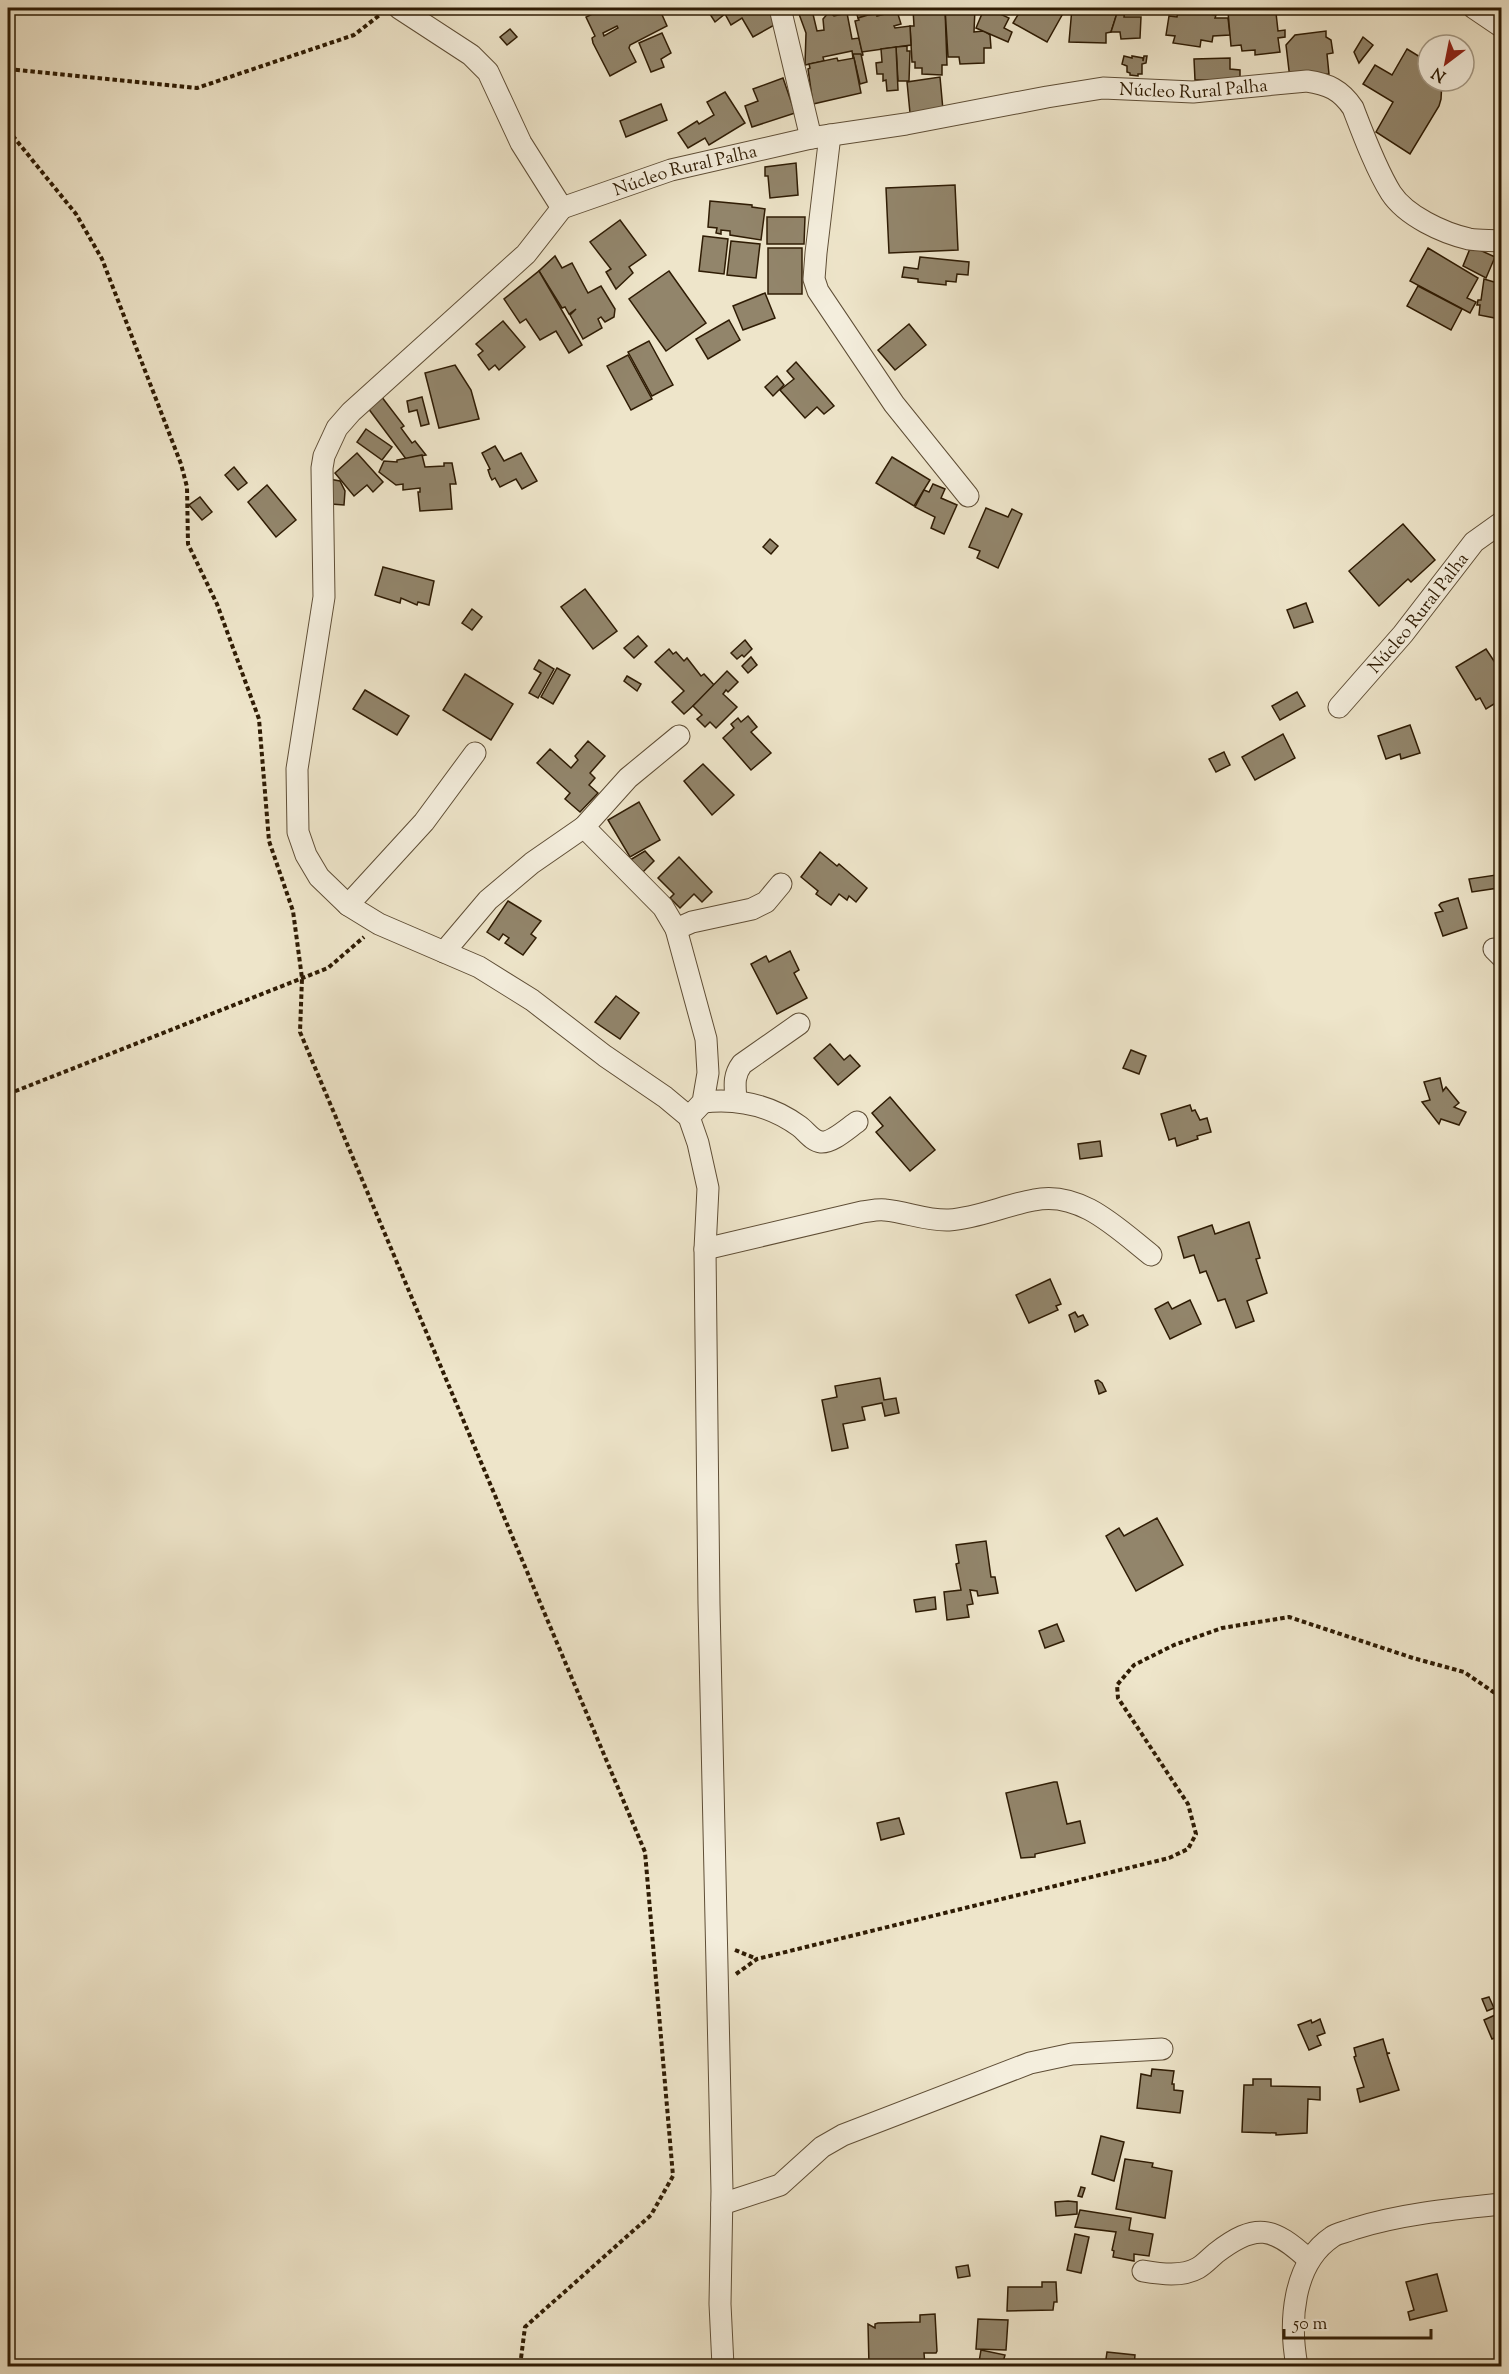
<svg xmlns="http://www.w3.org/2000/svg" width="1509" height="2374" viewBox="0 0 1509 2374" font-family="'Sorts Mill Goudy',serif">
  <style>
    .building { fill: #92856b; stroke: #2f1c04; stroke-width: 1.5; fill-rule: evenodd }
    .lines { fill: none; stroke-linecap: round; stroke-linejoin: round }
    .minor-casing { stroke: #5f4e36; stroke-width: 23 }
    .path { stroke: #2f1c04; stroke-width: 4; stroke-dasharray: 4.5 3; stroke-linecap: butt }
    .minor { stroke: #f4eedd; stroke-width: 21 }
    .labels { text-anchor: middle; stroke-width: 6; stroke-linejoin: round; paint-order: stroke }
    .street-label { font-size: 18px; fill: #2f1c04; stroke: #f4eedd }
  </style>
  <rect width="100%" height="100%" fill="#eee5ca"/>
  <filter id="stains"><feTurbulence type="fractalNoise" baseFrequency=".00333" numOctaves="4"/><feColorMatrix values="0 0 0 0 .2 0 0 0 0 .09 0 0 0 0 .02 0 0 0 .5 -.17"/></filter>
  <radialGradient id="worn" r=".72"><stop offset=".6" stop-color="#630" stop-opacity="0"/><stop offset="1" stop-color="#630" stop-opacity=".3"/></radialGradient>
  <g class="building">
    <path d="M605 8H659L667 26 630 45 629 48 636 62 610 76 593 43 592 38 595 36 586 17ZM617 26 618 28 604 36 603 33Z"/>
    <polygon points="706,8 770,8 778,23 753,37 742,18 731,25 725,14 715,22"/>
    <polygon points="855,8 894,8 858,18"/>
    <polygon points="928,8 945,8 947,65 942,65 942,75 922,74 922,68 915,68 915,62 912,62 910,26 914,26 913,9"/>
    <polygon points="945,8 975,8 974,32 984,31 990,35 991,48 984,48 984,63 960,64 959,57 948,57"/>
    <polygon points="989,8 1001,8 998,13 1009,18 1004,28 1012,32 1008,42 976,28 984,9 988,10"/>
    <polygon points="1022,8 1066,8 1047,42 1013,23"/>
    <polygon points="1072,8 1110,8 1118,10 1111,32 1106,33 1106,43 1069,42"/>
    <polygon points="1179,8 1191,8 1191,11 1216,15 1215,18 1228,18 1230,35 1213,36 1212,42 1201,40 1200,47 1173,43 1175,36 1166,35 1169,16 1177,17"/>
    <polygon points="1384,8 1403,8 1385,13"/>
    <polygon points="1264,9 1276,13 1278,31 1285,30 1285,37 1278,38 1280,52 1255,55 1255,50 1242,51 1241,45 1231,46 1228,12"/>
    <polygon points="812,10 817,31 824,30 823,19 829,12 834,16 847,13 852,39 859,38 863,55 853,58 852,51 823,57 824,61 805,65 806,33 799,14"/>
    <polygon points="1118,10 1125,10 1124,17 1141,17 1140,38 1121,39 1120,32 1111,32"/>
    <polygon points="897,11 901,24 894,26 895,28 910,26 911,45 862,52 855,21 859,20 858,18 868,15 877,14 877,16"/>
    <polygon points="510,29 517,37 507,45 500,37"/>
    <polygon points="1326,31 1326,37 1331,40 1333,53 1327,54 1329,74 1290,79 1286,45 1295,35"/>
    <polygon points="662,33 671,53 661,59 664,67 651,72 639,43"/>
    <polygon points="1363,37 1373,45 1359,63 1354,52"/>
    <polygon points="907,46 907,51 910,51 909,81 898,81 896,47"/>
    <polygon points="896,47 898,90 887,91 886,80 883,81 883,74 877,74 876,63 882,62 881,49"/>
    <polygon points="1407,49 1420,57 1425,49 1428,52 1428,81 1442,81 1441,99 1439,106 1410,154 1376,132 1393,102 1363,84 1375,65 1392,75"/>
    <polygon points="853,54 861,54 867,82 860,84"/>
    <polygon points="1124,56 1132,58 1132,56 1143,58 1143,61 1144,56 1147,56 1146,63 1142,64 1142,74 1138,74 1138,76 1130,75 1130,73 1127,72 1127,66 1122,64"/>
    <polygon points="837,58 838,61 854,58 861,93 813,104 808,69 810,68 809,64"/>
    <polygon points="1230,58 1230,69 1240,70 1240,87 1229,80 1195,80 1194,59"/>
    <polygon points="940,77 943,110 910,113 907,82"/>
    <polygon points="783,78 795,113 752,127 745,106 758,101 753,89"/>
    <polygon points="725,92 745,123 709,145 705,138 688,148 678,133 697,121 699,124 714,115 707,102"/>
    <polygon points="661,104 667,120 626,137 620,121"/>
    <polygon points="796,163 798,195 770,198 768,176 765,176 765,167"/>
    <polygon points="955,185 958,250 889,253 886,188"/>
    <polygon points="710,201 752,205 752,207 765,209 761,240 730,235 730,231 721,230 721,234 716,233 717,228 708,227"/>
    <polygon points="767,217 805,217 804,244 767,244"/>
    <polygon points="620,220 646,255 629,267 633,273 616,289 606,272 611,269 590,242"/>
    <polygon points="703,236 728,239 724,274 699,271"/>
    <polygon points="731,241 760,244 756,278 727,275"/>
    <polygon points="1471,246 1495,257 1486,278 1463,266"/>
    <rect x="768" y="248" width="34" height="46"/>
    <polygon points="1428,248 1478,278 1467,298 1476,302 1470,313 1410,281"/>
    <polygon points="555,256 562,268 572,263 588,293 601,286 615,309 614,317 605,322 601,317 598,319 602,328 583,339 570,315 576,309 569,314 565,307 562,308 539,271"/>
    <polygon points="920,257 969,262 968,275 957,274 956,282 946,281 946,285 918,282 918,279 902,277 904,267 918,269"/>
    <polygon points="539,271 582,345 569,353 556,331 540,340 526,319 520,323 504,299"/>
    <polygon points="669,271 706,323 666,351 629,299"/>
    <polygon points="1484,279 1501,284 1495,318 1479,315 1480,305 1477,305 1478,300 1481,300"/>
    <polygon points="1418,286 1462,309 1451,330 1407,306"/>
    <polygon points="765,293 775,318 743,330 733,306"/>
    <polygon points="729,320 740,340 708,359 696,339"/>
    <polygon points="503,321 525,347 499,370 495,365 489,370 478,355 483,351 476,344"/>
    <polygon points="909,324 926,345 895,370 878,350"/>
    <polygon points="649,341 673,385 652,396 628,352"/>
    <polygon points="628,355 652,399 631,410 607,366"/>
    <polygon points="796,362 834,406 824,414 817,407 805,418 780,390 794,379 787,371"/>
    <polygon points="455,365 471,390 479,419 439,428 425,373"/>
    <polygon points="777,376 784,385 773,396 765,387"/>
    <polygon points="381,396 404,426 401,428 412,443 415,441 426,455 406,459 368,408"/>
    <polygon points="422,397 429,424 421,426 417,410 409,412 407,401"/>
    <polygon points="366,429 392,447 382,460 357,442"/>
    <polygon points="495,446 504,461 521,453 537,481 522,489 516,479 500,487 495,478 492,480 490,476 488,470 490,469 482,453"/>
    <polygon points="357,453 383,482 373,492 367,485 354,496 335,473"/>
    <polygon points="422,455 425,467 444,466 444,463 452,463 456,484 450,484 452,509 420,511 418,492 420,492 420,488 403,490 403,484 396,485 379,472 384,461 397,462 397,460"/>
    <polygon points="892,457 930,480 914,506 876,483"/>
    <polygon points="234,467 247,483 238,490 225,475"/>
    <polygon points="329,479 340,481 345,491 344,505 331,504"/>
    <polygon points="933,484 945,489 941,498 957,505 944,534 931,528 935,517 915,507 924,490 929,492"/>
    <polygon points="267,485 296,520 276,537 248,502"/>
    <polygon points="200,497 212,512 202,520 189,505"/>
    <polygon points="986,508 1008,517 1012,509 1022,514 998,568 977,558 980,551 969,547"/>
    <polygon points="1403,524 1435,560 1411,582 1408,579 1379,606 1349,571"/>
    <polygon points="770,539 778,546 771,554 763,547"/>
    <polygon points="383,567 434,581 429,605 418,602 417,605 401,598 400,603 375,595"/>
    <polygon points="585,589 617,631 593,649 561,607"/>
    <polygon points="1306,603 1313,622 1294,628 1287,610"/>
    <polygon points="472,609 482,617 472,630 462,623"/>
    <polygon points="638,636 647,646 634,658 624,648"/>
    <polygon points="745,640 752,649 744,657 742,655 737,659 731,653"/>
    <polygon points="669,649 673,654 676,652 684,661 687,658 701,676 704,674 715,686 684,714 672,702 684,691 655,662"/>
    <polygon points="1486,649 1502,673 1502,699 1486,709 1480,698 1476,700 1456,667"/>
    <polygon points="751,657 757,665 748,673 742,666"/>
    <polygon points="539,660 554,669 538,698 529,693 541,673 534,669"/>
    <polygon points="557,668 570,675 553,704 541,697"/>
    <polygon points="727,671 738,682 728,692 726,690 723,694 737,707 716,728 710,722 705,727 697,719 702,715 693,706"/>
    <polygon points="465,674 513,704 491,740 443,710"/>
    <polygon points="627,676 641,684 637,691 624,681"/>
    <polygon points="365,690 409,716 397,735 353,709"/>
    <polygon points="1297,692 1305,706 1280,720 1272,706"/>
    <polygon points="748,716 757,727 751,732 771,753 751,770 723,738 734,728 731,724 738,718 741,722"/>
    <polygon points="1410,725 1420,753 1401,759 1400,754 1386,759 1378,736"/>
    <polygon points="1283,734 1295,758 1255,780 1242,757"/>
    <polygon points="588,741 605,756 590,773 595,778 589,785 598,793 580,812 565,799 570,793 537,763 550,749 571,768 578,760 575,756"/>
    <polygon points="1224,752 1230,765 1216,772 1209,759"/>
    <polygon points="703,764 734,795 712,815 684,781"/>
    <polygon points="639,802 660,840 630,857 608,820"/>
    <polygon points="645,851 654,861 642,873 630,860"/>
    <polygon points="820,852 837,866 839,864 867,888 856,902 849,896 847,900 839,894 831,905 816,894 818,891 801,877"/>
    <polygon points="679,857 712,892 702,902 694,894 680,908 670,898 674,894 658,878"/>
    <polygon points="1496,875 1498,888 1472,892 1469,879"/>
    <polygon points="1458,898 1467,928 1443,936 1435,913 1443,911 1439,905 1441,903"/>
    <polygon points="508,901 541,921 531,934 536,938 523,955 505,943 509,938 503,934 499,940 487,932"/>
    <polygon points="790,951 799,970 794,973 807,998 777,1014 751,964 766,956 769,962"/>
    <polygon points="616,996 639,1013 620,1039 595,1022"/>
    <polygon points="830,1044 844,1060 850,1055 860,1066 838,1085 814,1058"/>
    <polygon points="1131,1050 1146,1056 1139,1074 1123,1068"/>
    <polygon points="1440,1078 1443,1091 1446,1087 1459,1103 1454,1107 1466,1112 1459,1125 1441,1119 1439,1124 1422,1102 1430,1100 1424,1082"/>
    <polygon points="890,1097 935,1150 910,1171 876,1132 883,1126 872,1113"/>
    <polygon points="1190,1105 1192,1111 1195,1110 1200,1120 1207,1118 1211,1132 1197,1136 1198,1139 1177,1146 1175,1138 1169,1140 1161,1114"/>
    <polygon points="1100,1141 1102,1156 1080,1159 1078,1144"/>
    <polygon points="1249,1222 1260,1258 1256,1259 1267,1293 1247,1301 1254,1321 1236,1328 1225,1299 1218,1301 1206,1271 1200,1273 1194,1255 1184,1258 1178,1237 1212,1225 1215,1234"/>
    <polygon points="1050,1279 1061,1304 1056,1306 1058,1310 1029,1323 1016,1295"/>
    <polygon points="1190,1300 1201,1324 1170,1339 1155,1309 1168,1302 1172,1309"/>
    <polygon points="1075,1312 1078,1317 1083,1315 1088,1325 1075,1332 1069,1315"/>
    <polygon points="880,1378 884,1400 896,1398 899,1413 885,1416 882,1403 862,1407 865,1420 843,1424 848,1448 832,1451 822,1400 837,1397 835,1386"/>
    <polygon points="1098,1380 1102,1383 1106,1391 1099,1394 1095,1381"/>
    <polygon points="1157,1518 1183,1565 1136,1591 1106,1536 1119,1528 1124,1536"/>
    <polygon points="986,1541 991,1577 995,1577 998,1593 978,1596 977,1591 970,1590 973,1604 967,1605 969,1617 947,1620 944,1592 961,1590 956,1564 959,1563 956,1545"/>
    <polygon points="935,1597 936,1609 916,1612 914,1600"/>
    <polygon points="1057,1624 1064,1641 1045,1648 1039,1631"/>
    <polygon points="1054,1782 1057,1782 1067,1824 1080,1821 1085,1843 1035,1854 1035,1857 1021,1858 1006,1793"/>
    <polygon points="899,1818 904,1834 881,1840 877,1823"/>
    <polygon points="1489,1997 1494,2008 1487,2011 1482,1999"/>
    <polygon points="1502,2012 1502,2035 1492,2039 1484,2020"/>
    <polygon points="1320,2019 1325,2033 1317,2036 1321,2045 1309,2050 1298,2025 1311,2020 1312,2023"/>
    <polygon points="1383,2039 1387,2053 1390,2053 1387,2054 1399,2090 1360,2102 1357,2089 1364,2087 1354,2057 1356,2056 1354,2048"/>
    <polygon points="1152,2069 1174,2071 1172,2084 1174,2084 1174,2090 1183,2091 1180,2113 1137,2108 1141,2074 1151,2076"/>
    <polygon points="1253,2079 1271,2079 1271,2086 1320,2087 1320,2100 1308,2099 1307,2133 1276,2135 1276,2133 1242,2132 1244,2085 1253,2085"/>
    <polygon points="1101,2136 1124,2142 1114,2181 1092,2174"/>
    <polygon points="1125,2159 1153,2163 1152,2167 1172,2171 1165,2218 1116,2209"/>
    <polygon points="1081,2187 1085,2188 1082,2197 1078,2196"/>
    <polygon points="1068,2201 1077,2202 1077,2214 1056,2216 1055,2202"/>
    <polygon points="1080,2210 1131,2218 1129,2230 1153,2234 1149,2256 1134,2254 1134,2261 1113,2257 1114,2251 1112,2250 1116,2232 1075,2227"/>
    <polygon points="1075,2234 1089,2237 1081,2273 1067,2270"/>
    <polygon points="968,2265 970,2276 958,2278 956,2267"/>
    <polygon points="1437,2274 1447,2311 1410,2320 1408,2312 1414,2310 1406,2282"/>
    <polygon points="1042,2282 1056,2282 1057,2302 1054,2302 1053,2310 1007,2311 1008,2287 1042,2287"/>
    <polygon points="935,2314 937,2351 936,2353 924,2353 925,2366 869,2366 868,2324 875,2328 875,2324 878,2323 920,2322 920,2315"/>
    <polygon points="978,2319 1008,2320 1006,2350 976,2349"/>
    <polygon points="981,2350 1005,2355 1002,2366 979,2362"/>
    <polygon points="1107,2352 1135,2355 1134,2366 1105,2366"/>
  </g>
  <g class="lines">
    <g class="minor-casing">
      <g id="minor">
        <polyline points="399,8 471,55 488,72 521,143 562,208"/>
        <polyline points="780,8 811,138"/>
        <polyline points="1474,8 1502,27"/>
        <polyline points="830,135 816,253 814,279 818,291 894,404 968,496"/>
        <polyline points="562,208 526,254 351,412 337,428 324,456 322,468 324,597 297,769 298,832 306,855 319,877 348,905 379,924 479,967 532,1000 605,1056 665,1097 689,1117 698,1143 708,1188 705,1249 709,1604 722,2191 720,2304 723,2366"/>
        <path id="s1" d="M562 208 671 170 811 138 906 124 1047 97 1103 88 1193 92 1307 81C1328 84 1341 90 1353 108 1363 134 1376 169 1391 193 1406 216 1443 233 1469 239 1479 241 1491 240 1502 241"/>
        <path id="s2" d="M1339 707 1403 634 1474 542 1502 522"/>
        <polyline points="679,736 628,778 584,827 663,907 676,929 706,1039 708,1073 703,1102 689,1117"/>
        <polyline points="348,905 424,822 475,753"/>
        <polyline points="676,929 692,922 752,909 766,902 781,884"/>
        <polyline points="1494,949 1502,957"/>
        <polyline points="444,952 488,900 532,863 584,827"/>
        <path d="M736 1100C735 1086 733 1076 742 1064L799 1024"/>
        <path d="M703 1102C738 1098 770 1105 799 1126 806 1131 812 1141 821 1142 832 1143 848 1128 857 1122"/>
        <path d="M705 1249 862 1212C870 1211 878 1209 885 1210 907 1212 927 1221 949 1220 978 1218 1006 1205 1034 1200 1080 1190 1118 1229 1151 1255"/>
        <polyline points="722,2204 780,2185 822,2147 843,2135 1030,2063 1072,2054 1162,2049"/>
        <path d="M1143 2271C1161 2274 1182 2277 1198 2268 1205 2264 1210 2258 1216 2253 1256 2222 1273 2227 1308 2259"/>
        <path d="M1297 2366C1289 2323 1292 2264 1332 2237 1337 2233 1346 2232 1353 2229 1400 2214 1453 2209 1502 2204"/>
      </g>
    </g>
    <g class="path">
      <polyline points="8,69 197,88 354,35 381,14"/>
      <polyline points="8,130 76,214 102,259 181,464 187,487 188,544 217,604 259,719 269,841 293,911 302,978 300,1032 645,1852 673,2176 651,2215 525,2327 520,2366"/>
      <polyline points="8,1094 328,968 364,937"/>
      <polyline points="735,1950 757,1959"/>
      <polyline points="736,1974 757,1959 1169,1858 1188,1849 1196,1834 1188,1804 1118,1698 1117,1685 1134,1665 1174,1645 1222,1628 1289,1617 1413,1658 1464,1672 1502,1698"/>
    </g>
    <use href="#minor" class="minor"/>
  </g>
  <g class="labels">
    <g class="street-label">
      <text dy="6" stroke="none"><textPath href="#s1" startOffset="646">Núcleo Rural Palha</textPath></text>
      <text dy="6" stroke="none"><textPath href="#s1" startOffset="129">Núcleo Rural Palha</textPath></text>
      <text dy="6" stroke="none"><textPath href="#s2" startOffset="123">Núcleo Rural Palha</textPath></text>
    </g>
  </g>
  <rect width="1509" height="2374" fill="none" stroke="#eee5ca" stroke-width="30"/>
  <rect x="9" y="9" width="1491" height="2356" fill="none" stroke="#2f1c04" stroke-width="3"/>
  <rect x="15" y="15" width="1479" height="2344" fill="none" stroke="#2f1c04" stroke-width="1.5"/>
  <g transform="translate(1446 63) rotate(212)"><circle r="28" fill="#f4eedd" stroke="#a59a86" stroke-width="1.5"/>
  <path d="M0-4.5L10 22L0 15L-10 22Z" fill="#8f2418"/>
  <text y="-9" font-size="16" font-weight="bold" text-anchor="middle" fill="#2f1c04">N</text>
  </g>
  <path d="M1284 2329v9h147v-9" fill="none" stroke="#2f1c04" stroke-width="3"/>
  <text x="1293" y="2329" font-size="18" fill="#2f1c04" stroke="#f4eedd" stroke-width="4.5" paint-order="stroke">50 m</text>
  <rect width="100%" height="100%" filter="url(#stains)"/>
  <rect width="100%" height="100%" fill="url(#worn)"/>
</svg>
